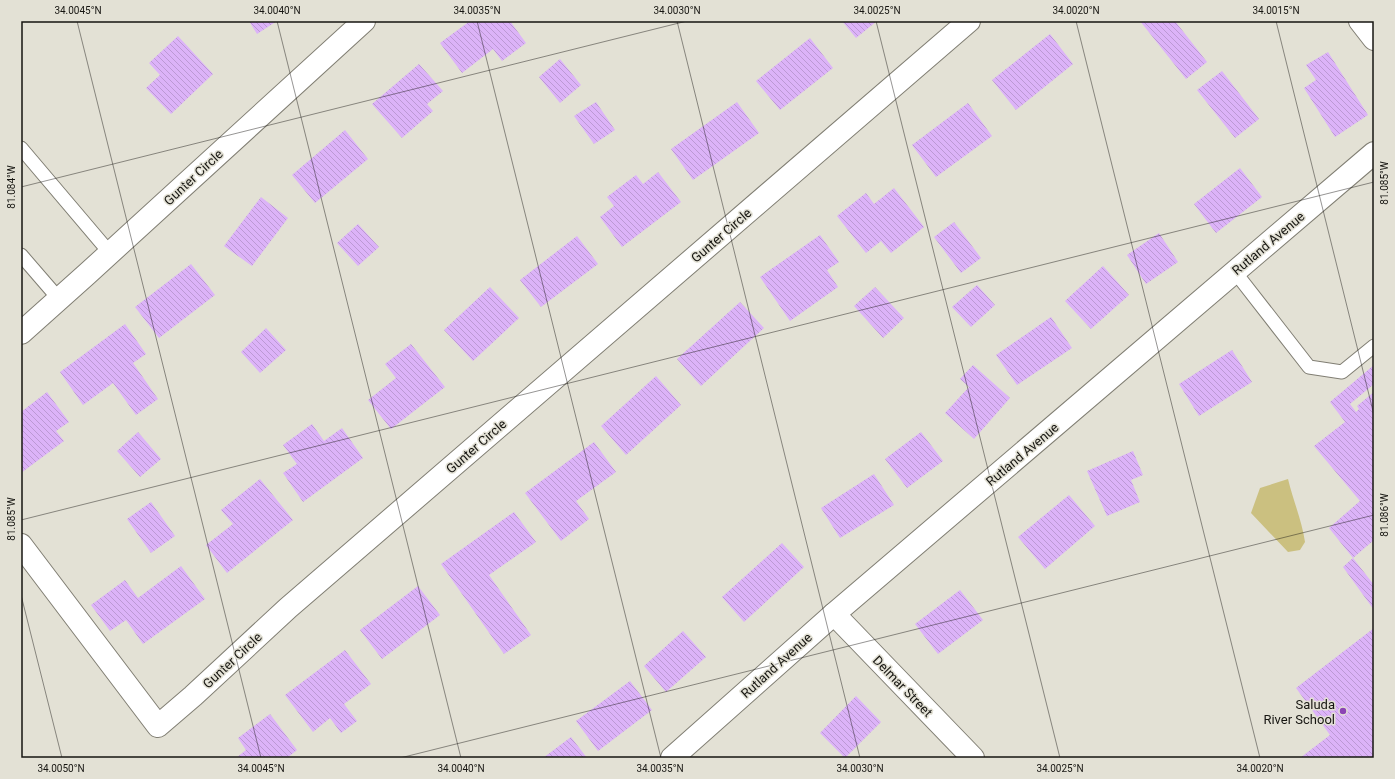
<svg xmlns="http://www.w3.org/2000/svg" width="1395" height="779" viewBox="0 0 1395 779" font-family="Roboto,sans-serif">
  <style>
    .green { fill: #cbc080 }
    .building { fill: url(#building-back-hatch) }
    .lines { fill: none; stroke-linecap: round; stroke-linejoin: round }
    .lane-casing { stroke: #807e73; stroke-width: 15 }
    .street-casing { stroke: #807e73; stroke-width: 24 }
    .lane { stroke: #fff; stroke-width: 13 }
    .street { stroke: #fff; stroke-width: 22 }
    .ticks { fill: none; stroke: #161511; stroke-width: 1; stroke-opacity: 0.45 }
    .poi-dot { fill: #8c43b5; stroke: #e3e1d5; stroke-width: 1.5 }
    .labels { text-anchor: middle; stroke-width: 3; stroke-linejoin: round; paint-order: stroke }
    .street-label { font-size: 13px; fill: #161511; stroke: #e3e1d5 }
    .poi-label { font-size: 13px; fill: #161511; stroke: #e3e1d5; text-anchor: end }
    .neatline { fill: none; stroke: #161511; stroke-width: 1.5 }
    .ticks-label { font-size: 10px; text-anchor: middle; fill: #161511 }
  </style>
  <defs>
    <pattern id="building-back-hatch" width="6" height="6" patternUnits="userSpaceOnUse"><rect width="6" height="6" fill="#dcb3f8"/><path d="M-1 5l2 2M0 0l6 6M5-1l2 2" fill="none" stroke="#bc99d4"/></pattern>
  </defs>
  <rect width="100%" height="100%" fill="#e3e1d5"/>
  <path class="green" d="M1288 479C1293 500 1302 521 1305 542L1300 550 1288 552 1251 513 1260 488Z"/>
  <g class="building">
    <polygon points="249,21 277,21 257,34"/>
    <polygon points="470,21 510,21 526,43 502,61 493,49 462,73 440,43"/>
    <polygon points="842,21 877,21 856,38"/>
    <polygon points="1140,21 1175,21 1207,62 1186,79"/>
    <polygon points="1050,34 1073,64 1016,110 992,80"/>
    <polygon points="178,36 213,74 171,114 146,88 160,75 149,63"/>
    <polygon points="810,38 833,68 780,110 756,81"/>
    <polygon points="1328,52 1368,115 1335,137 1304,88 1316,80 1306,65"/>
    <polygon points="560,59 581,85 560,103 539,77"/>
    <polygon points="419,64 443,91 427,104 433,111 402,138 372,104"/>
    <polygon points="1222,71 1259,119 1235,138 1197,90"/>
    <polygon points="596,102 615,130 594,144 574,116"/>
    <polygon points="737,102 759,133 693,180 671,149"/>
    <polygon points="968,103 992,136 936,177 912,145"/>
    <polygon points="345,130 368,159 315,203 292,175"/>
    <polygon points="1240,168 1262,197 1216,233 1194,204"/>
    <polygon points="658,172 681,202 622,247 600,217 614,206 607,197 636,175 643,184"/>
    <polygon points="894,188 924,227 891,253 881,241 866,253 837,216 866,193 874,204"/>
    <polygon points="261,197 288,218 252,266 224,246"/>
    <polygon points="954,222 981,258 961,273 934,237"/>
    <polygon points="358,224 379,247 358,266 337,243"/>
    <polygon points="1159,233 1178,262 1146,284 1127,255"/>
    <polygon points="820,235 839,262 827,270 838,287 790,321 760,277"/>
    <polygon points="577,236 598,264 541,307 520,280"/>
    <polygon points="191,264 215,295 159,338 135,307"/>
    <polygon points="1103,266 1129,295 1091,329 1065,301"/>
    <polygon points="977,285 995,305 971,327 952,307"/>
    <polygon points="490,287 519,318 473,361 444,330"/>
    <polygon points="875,287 904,318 883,338 854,306"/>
    <polygon points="740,302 764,328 701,386 677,359"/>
    <polygon points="1051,317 1072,348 1017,385 996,355"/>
    <polygon points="125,324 146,354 133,363 158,399 136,415 113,383 83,405 60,372"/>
    <polygon points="266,328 286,350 260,373 241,352"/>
    <polygon points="411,344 445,387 391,429 368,400 396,378 385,364"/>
    <polygon points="1232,350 1252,382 1199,416 1179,384"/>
    <polygon points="973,365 1010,398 974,439 945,413 969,387 960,379"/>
    <polygon points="1374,365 1374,384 1350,404 1356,412 1359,409 1357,406 1374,392 1374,540 1353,558 1329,528 1360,501 1314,446 1345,422 1330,402"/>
    <polygon points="656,376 681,405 626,455 601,426"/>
    <polygon points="47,392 69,422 56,431 64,441 21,473 21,412"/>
    <polygon points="312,424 324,441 342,428 363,458 303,502 283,473 297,464 283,445"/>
    <polygon points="138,432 161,459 140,477 117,451"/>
    <polygon points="921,432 943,461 907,488 885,459"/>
    <polygon points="594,442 616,472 576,501 589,519 561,541 525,493"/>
    <polygon points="1133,451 1143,475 1131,480 1140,502 1107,516 1087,471"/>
    <polygon points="874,474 894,505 840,538 821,508"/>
    <polygon points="260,479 293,520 227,573 206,545 233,524 221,510"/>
    <polygon points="1069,495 1095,526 1045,569 1018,537"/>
    <polygon points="151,502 175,536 151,553 127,519"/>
    <polygon points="514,512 536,542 489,575 531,635 504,654 441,564"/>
    <polygon points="782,543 804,567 744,622 722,597"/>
    <polygon points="1353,558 1374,585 1374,610 1343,567"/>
    <polygon points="181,566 205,599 143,644 126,620 110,631 91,605 125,580 138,598"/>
    <polygon points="418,586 440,615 382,659 360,630"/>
    <polygon points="960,590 983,620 938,654 915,624"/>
    <polygon points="1374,628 1374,758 1300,758 1330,735 1296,688"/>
    <polygon points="683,631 706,657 666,692 644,666"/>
    <polygon points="345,650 371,684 344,704 357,721 341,733 330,718 313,732 285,695"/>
    <polygon points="630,681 652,710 598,751 576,721"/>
    <polygon points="856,696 881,722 845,758 820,733"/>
    <polygon points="270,714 297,750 287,758 236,758 246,750 238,738"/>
    <polygon points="571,737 587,758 543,758"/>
  </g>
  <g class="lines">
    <g class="lane-casing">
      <g id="lane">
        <polyline points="21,148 110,253"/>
        <polyline points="21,255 59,299"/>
        <polyline points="1235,272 1309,367 1342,372 1374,346"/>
      </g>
    </g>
    <g class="street-casing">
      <g id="street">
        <polyline points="1360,21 1374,39"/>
        <polyline points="21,333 87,274 364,21"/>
        <polyline points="21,545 158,726 193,696 288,608 969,21"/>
        <polyline points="834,614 973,758"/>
        <polyline points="672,758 834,614 1374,153"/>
      </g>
    </g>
    <use href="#lane" class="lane"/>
    <use href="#street" class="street"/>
  </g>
  <path class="ticks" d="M77 21 261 758M277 21 461 758M477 21 661 758M677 21 860 758M876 21 1060 758M1076 21 1260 758M1276 21 1374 415M21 187 687 21M21 520 1374 182M21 595 62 758M400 758 1374 515"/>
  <circle class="poi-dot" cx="1343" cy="711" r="4"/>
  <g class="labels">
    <g class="street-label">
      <text transform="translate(193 177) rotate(-43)" y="5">Gunter Circle</text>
      <text transform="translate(721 235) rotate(-41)" y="5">Gunter Circle</text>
      <text transform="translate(1268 243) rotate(-40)" y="5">Rutland Avenue</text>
      <text transform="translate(476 446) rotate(-41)" y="5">Gunter Circle</text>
      <text transform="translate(1022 454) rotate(-40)" y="5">Rutland Avenue</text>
      <text transform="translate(232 660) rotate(-43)" y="5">Gunter Circle</text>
      <text transform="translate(776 665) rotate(-42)" y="5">Rutland Avenue</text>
      <text transform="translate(903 686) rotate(46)" y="5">Delmar Street</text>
    </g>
    <g class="poi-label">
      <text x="1335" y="709">Saluda<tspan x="1335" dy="15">River School</tspan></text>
    </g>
  </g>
  <rect width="1395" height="779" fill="none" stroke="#e3e1d5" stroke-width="44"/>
  <rect x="22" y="22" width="1351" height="735" class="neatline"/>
  <g class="ticks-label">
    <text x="78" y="14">34.0045°N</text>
    <text x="277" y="14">34.0040°N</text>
    <text x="477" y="14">34.0035°N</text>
    <text x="677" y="14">34.0030°N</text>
    <text x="877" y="14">34.0025°N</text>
    <text x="1076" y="14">34.0020°N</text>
    <text x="1276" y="14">34.0015°N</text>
    <text transform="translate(1384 183) rotate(-90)" y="4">81.085°W</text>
    <text transform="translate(11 187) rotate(-90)" y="4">81.084°W</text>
    <text transform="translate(1384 515) rotate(-90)" y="4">81.086°W</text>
    <text transform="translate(11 519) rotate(-90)" y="4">81.085°W</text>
    <text x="61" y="772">34.0050°N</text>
    <text x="261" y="772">34.0045°N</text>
    <text x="461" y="772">34.0040°N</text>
    <text x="660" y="772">34.0035°N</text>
    <text x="860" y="772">34.0030°N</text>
    <text x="1060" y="772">34.0025°N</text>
    <text x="1260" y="772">34.0020°N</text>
  </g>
</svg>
